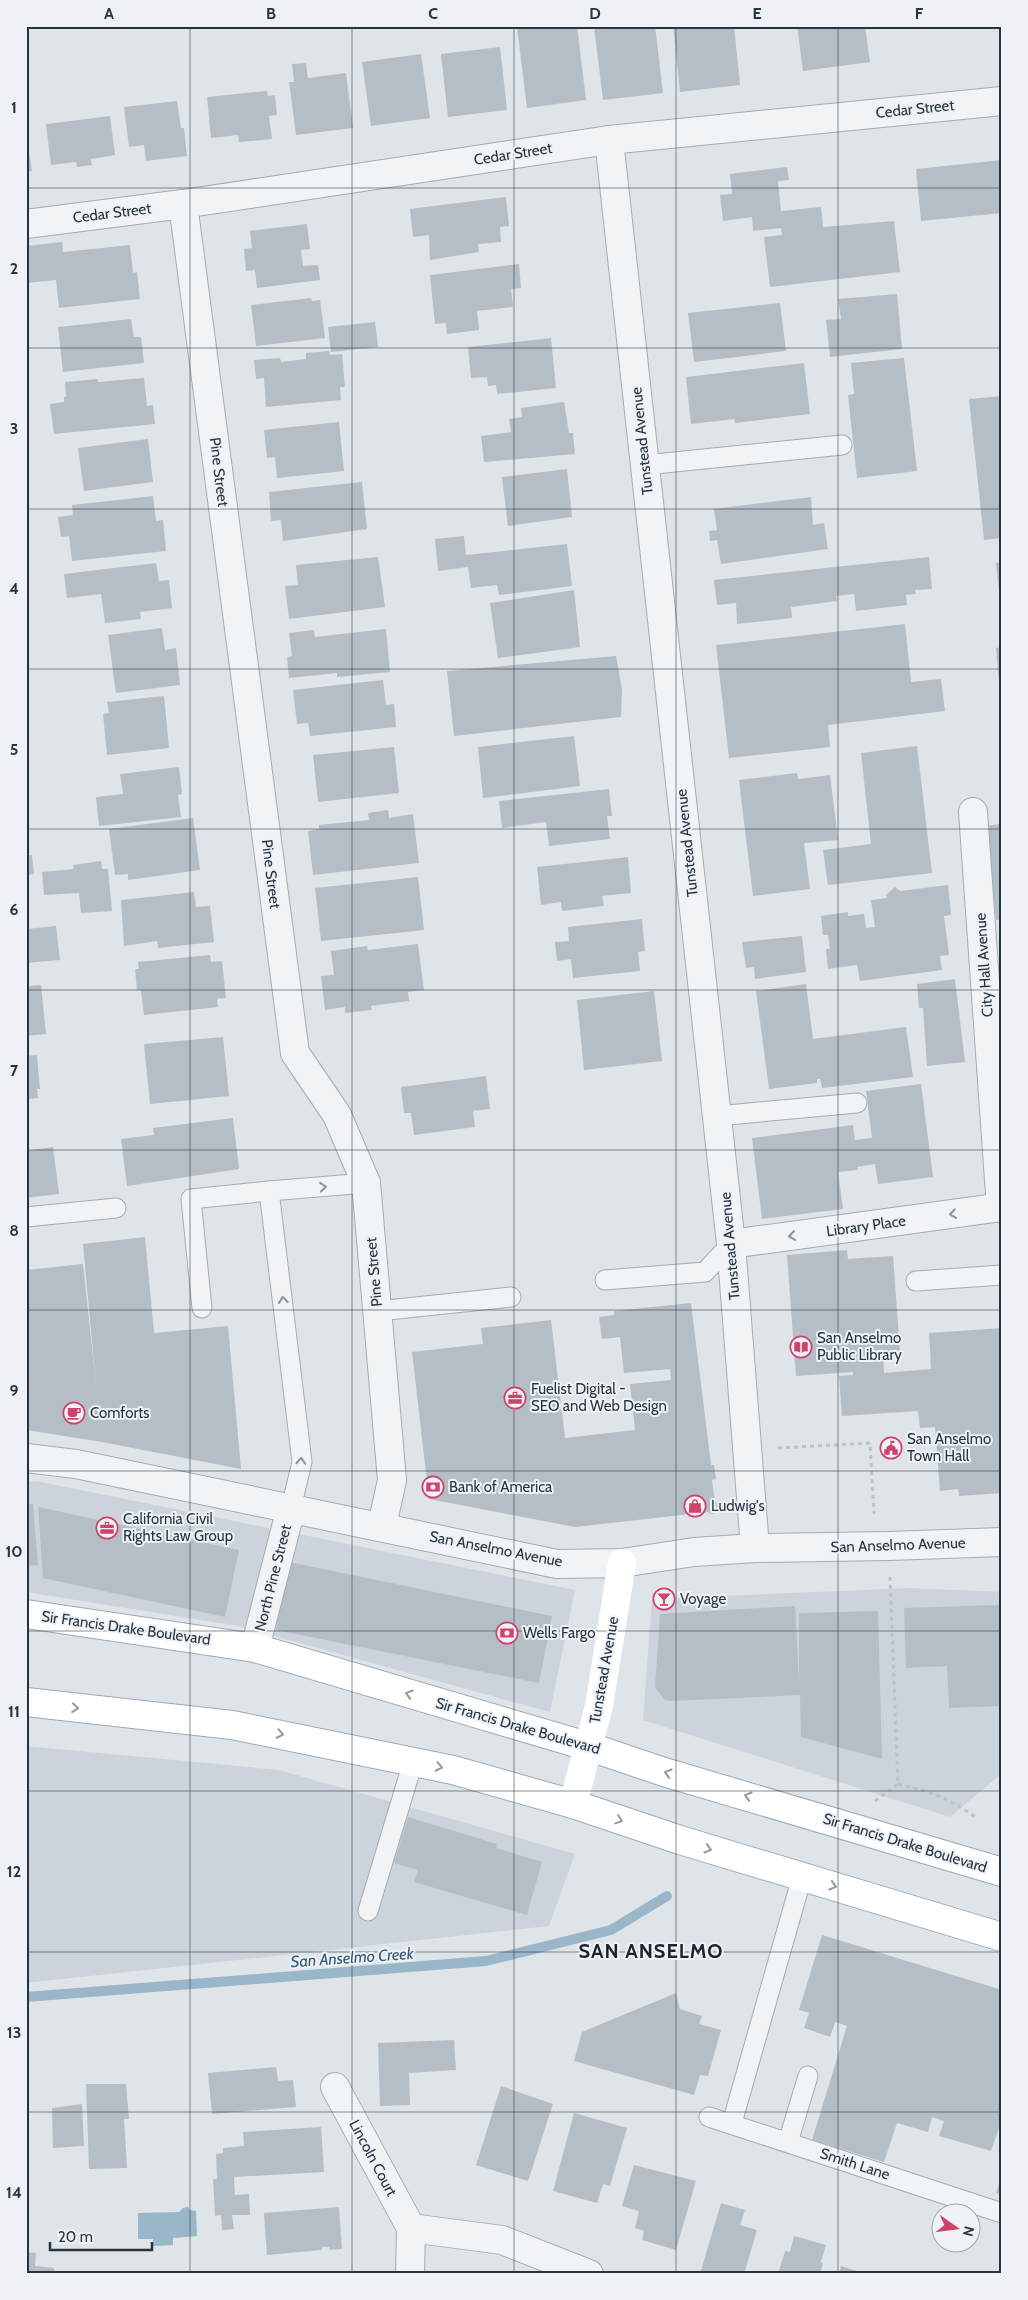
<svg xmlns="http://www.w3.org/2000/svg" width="1028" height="2300" viewBox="0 0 1028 2300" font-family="Cabin,sans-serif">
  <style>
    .built { fill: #cdd3da }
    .water { fill: #99b7c9 }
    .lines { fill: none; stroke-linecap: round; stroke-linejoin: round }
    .stream { stroke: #99b7c9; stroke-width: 10 }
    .building { fill: #b6bec5 }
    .service-casing { stroke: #a4acb2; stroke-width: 21 }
    .minor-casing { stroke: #a4acb2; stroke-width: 30 }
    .tertiary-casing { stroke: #a4acb2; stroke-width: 30 }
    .primary-casing { stroke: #9eaab4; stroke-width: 30 }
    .path { stroke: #bcc2c7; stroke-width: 3; stroke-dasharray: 4 4; stroke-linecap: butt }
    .service { stroke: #f1f4f7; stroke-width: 19 }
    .minor { stroke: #f1f4f7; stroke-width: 28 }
    .tertiary { stroke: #f1f4f7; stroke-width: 28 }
    .secondary { stroke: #fff; stroke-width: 28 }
    .primary { stroke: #fff; stroke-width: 28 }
    .oneway { stroke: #8c949b }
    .oneway2 { stroke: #939a9f }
    .grid { fill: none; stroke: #27343f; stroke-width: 1; stroke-opacity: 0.55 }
    .labels { text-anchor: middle; stroke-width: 4; stroke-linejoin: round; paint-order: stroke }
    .street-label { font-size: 15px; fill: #27343f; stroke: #eef2f6 }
    .poi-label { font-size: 15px; fill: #27343f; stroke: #eef2f6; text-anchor: start }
    .water-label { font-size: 16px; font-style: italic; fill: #315974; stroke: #eef2f6 }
    .district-label { font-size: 20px; font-weight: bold; letter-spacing: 1px; fill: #1a2530; stroke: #eef2f6 }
    .neatline { fill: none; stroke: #27343f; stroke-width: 2 }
    .grid-label { font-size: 16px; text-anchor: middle; font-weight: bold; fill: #27343f }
  </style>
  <rect width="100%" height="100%" fill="#dfe4e8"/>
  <g class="built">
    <polygon points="36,1481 575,1590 550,1712 238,1626 26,1592 26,1482"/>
    <polygon points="910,1588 1002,1592 1002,1773 950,1817 643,1720 652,1599"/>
    <polygon points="26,1746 279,1770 575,1854 549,1926 26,1983"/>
  </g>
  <polygon class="water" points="188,2207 190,2210 196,2211 197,2236 173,2238 173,2245 153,2246 153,2239 138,2239 138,2213 179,2212 183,2208"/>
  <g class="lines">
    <polyline class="stream" points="26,1997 486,1961 611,1930 667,1896"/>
  </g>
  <g class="building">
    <polygon points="524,26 577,26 586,100 527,108 517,27"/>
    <polygon points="594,26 655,26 663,93 603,100"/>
    <polygon points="673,26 734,26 740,85 680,92"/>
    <polygon points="797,26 865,26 870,62 803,71"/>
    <polygon points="500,47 507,110 448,117 441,54"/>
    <polygon points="421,54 430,118 371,126 362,62"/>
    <polygon points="306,63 308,78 346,73 353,128 296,135 289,82 294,82 292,64"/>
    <polygon points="267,91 268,96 275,95 277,115 269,116 272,139 239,142 238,135 211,138 207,97"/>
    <polygon points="177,101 181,128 184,128 187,156 146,161 144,145 129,147 124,107"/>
    <polygon points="110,116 115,155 91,159 92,165 77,167 76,162 51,165 46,124"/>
    <polygon points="26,131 32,171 26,172"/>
    <polygon points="1002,160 1002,213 921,221 916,169"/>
    <polygon points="787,167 789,180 778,181 781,211 821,207 823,227 894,221 900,272 770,287 764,237 782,235 781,228 753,231 752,217 723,221 720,195 732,194 730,174"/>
    <polygon points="506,197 509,226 500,227 501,242 478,244 479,252 430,260 429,235 413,237 410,209"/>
    <polygon points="307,224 310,249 301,250 303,266 318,265 320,280 257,288 255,270 246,271 244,249 252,248 250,231"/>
    <polygon points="62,242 63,252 130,245 133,273 137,272 140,299 59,308 56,280 26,283 26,246"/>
    <polygon points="519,264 521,288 511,289 513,307 477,311 479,330 447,334 446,323 435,324 430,275"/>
    <polygon points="897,294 902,349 830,357 826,320 841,319 838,299"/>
    <polygon points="311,298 312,301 320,300 325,338 256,346 251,305"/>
    <polygon points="780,303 786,351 694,362 688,313"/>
    <polygon points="131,319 134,337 141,337 144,363 63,372 58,327"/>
    <polygon points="375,322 378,347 331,352 328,327"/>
    <polygon points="551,338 556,388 497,394 496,385 488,386 487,377 471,378 468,347"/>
    <polygon points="329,351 330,355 342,354 345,387 340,387 341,400 266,407 264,378 256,379 254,360 280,358 281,362 306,359 306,353"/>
    <polygon points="904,358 917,471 857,478 848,395 854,394 851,363"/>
    <polygon points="804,363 810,414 735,423 734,419 691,424 686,377"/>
    <polygon points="144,378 147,406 153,405 155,424 54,434 50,404 64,402 64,397 66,397 65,382 98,379 98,382"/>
    <polygon points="1002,396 1002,538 984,540 969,399"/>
    <polygon points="564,402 569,433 573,433 575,454 484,462 481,436 511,432 509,419 522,417 521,408"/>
    <polygon points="339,422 344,471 277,478 275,457 267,458 264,430"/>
    <polygon points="148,439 153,482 84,491 78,448"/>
    <polygon points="567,469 572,517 508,526 502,477"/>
    <polygon points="362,482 367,529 283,541 281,520 271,521 269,492"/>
    <polygon points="153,496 156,521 163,520 166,551 72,561 69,536 61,537 58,517 73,515 72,505"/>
    <polygon points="811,497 813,525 824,523 828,549 721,564 717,540 710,541 709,531 717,530 714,509"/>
    <polygon points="464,536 466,555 567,544 572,586 499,595 497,585 471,588 468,567 438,571 435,539"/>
    <polygon points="378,557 385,607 289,619 285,586 298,585 296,565"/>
    <polygon points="929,557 932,589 915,590 916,594 906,595 907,605 856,611 854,594 836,596 837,601 791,607 792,618 737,624 736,603 717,605 714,580"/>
    <polygon points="1002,562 1002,590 999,591 996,563"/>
    <polygon points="156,563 159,581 169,580 172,608 140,612 141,619 105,623 101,594 67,598 64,574"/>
    <polygon points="574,590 580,647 498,658 490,603"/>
    <polygon points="905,624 911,682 941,679 945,711 828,725 830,747 729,758 716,645"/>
    <polygon points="162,628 165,650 176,648 180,685 116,693 108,635"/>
    <polygon points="386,629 390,672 337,677 337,673 289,678 287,657 292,656 289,633 314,630 315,637"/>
    <polygon points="1002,647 1002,692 1000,692 996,648"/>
    <polygon points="616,656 622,689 621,717 454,736 447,671"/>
    <polygon points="383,680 386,705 394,704 396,727 310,736 308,723 297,724 293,690"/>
    <polygon points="164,696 169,748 107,755 103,714 109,713 107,702"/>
    <polygon points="574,736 580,786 483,798 478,747"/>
    <polygon points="917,746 932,873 828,885 823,850 871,844 861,753"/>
    <polygon points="394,747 399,793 318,802 313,755"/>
    <polygon points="179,767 182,794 178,795 181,817 99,826 96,797 123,794 120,774"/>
    <polygon points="797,773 798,779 830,775 838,840 804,843 810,889 753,896 739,780"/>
    <polygon points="609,789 612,816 607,816 610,839 549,846 546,822 502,828 499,801"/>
    <polygon points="388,810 389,818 413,814 419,863 313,875 308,831 319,829 319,825 369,820 368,813"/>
    <polygon points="193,818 200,870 128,880 128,874 115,875 109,829"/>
    <polygon points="1002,824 1002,919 996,920 990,859 984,826"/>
    <polygon points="32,855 34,874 26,875 26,856"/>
    <polygon points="628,857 631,893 602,896 604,906 562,911 561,902 541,905 537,867"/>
    <polygon points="101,861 102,869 108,869 112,911 81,913 79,893 44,895 42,872 74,869 73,865"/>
    <polygon points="418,877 424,930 321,941 315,888"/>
    <polygon points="948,885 951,915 944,916 949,955 940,956 942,970 860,981 857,965 828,969 826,949 830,949 828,935 823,935 821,916 848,912 848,916 864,914 866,928 875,927 871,900 887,898 886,895 895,887 900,891"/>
    <polygon points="194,892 196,907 210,906 214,942 158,948 157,941 124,946 121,900"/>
    <polygon points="642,919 645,951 638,952 640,971 573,978 571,959 557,961 555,942 569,941 568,927"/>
    <polygon points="56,926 60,960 26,963 26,929"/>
    <polygon points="802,936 806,972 755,979 754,967 746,968 742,942"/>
    <polygon points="418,944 424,990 408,992 409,1001 371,1006 372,1010 345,1013 345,1007 325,1010 321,976 334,975 331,951 367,946 368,950"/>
    <polygon points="210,955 211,962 222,961 226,998 217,999 218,1007 144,1015 141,990 137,990 135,969 139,969 138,962"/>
    <polygon points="955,979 965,1062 927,1066 923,1008 919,1008 917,984"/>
    <polygon points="26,982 28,986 41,985 46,1034 26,1036"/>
    <polygon points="806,984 813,1039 906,1027 913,1077 822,1088 820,1079 817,1079 817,1083 769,1089 756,991"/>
    <polygon points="654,991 662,1061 584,1070 577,1000"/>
    <polygon points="223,1037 229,1096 150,1104 144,1044"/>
    <polygon points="37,1055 40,1089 37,1089 38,1098 26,1099 26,1056"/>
    <polygon points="486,1076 490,1109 473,1111 475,1127 414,1135 411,1113 404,1113 401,1087"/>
    <polygon points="921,1084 933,1177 878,1184 875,1164 857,1167 858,1170 838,1172 843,1209 762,1219 752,1138 853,1125 855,1140 872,1138 866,1091"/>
    <polygon points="233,1118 239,1169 127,1186 121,1139 154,1135 153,1128"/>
    <polygon points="53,1147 59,1194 26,1198 26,1151"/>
    <polygon points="145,1237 154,1333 228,1326 241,1469 102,1442 26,1430 26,1270 83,1264 96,1385 83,1244"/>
    <polygon points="847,1250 848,1259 893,1256 900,1351 883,1352 884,1373 931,1369 929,1333 1002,1328 1002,1493 959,1496 958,1489 940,1491 935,1427 920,1428 918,1411 842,1416 839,1376 853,1375 853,1372 796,1376 787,1255"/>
    <polygon points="691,1303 711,1465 714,1465 716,1479 712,1480 715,1501 720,1505 717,1513 711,1514 708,1512 575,1527 429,1499 412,1352 483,1344 481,1328 551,1320 565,1438 635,1430 630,1384 671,1380 670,1369 624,1373 620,1337 602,1339 599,1317 614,1315 614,1311"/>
    <polygon points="26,1504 33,1504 38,1565 26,1566"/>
    <polygon points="38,1507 239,1550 225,1617 43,1578"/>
    <polygon points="289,1562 552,1616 539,1683 276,1630"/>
    <polygon points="1002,1605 1002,1668 999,1668 1001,1706 949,1708 947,1666 906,1668 904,1608"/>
    <polygon points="795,1606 799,1682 799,1613 878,1611 882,1759 801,1737 800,1695 672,1701 665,1700 655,1687 660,1614"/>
    <polygon points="408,1817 497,1844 496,1848 542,1862 527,1915 414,1882 418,1870 394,1863"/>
    <polygon points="822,1935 1002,1990 1002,2119 991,2151 939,2136 944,2121 932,2117 928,2132 897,2123 884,2162 812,2140 847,2026 835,2022 830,2037 804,2028 809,2013 799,2010"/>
    <polygon points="676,1993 680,2009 702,2016 699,2024 721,2030 708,2076 700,2075 694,2095 574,2061 582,2032"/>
    <polygon points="454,2040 456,2070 409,2073 410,2105 380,2106 378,2043"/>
    <polygon points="276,2067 278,2081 293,2080 296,2107 212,2114 208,2073"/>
    <polygon points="86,2084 126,2084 129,2119 124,2119 127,2168 89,2169"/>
    <polygon points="501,2086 553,2104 528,2181 476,2165"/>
    <polygon points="82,2104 84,2146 53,2148 52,2108"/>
    <polygon points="574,2113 627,2128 610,2186 603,2184 597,2203 553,2191"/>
    <polygon points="321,2127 324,2172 234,2177 235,2195 249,2194 250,2215 232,2215 234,2229 222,2230 221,2215 215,2216 213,2179 217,2179 216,2154 223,2153 223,2148 244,2146 243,2132"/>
    <polygon points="634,2165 696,2181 676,2250 642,2240 644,2231 635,2228 639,2211 622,2206"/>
    <polygon points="1002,2177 1002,2194 996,2193"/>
    <polygon points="721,2203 745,2210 740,2225 757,2230 744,2274 700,2274"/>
    <polygon points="339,2207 342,2249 330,2250 329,2247 322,2247 322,2250 267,2255 264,2213"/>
    <polygon points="794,2236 826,2245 821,2262 823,2263 820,2274 778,2274 785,2251 790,2252"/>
    <polygon points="26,2252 36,2253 35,2266 54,2268 54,2274 26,2274"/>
    <polygon points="841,2266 864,2273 864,2274 839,2274"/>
  </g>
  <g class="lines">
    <g class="service-casing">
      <g id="service">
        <polyline points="645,465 842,445"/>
        <polyline points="717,1116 857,1103"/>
        <polyline points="26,1217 116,1208"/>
        <polyline points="605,1280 705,1272 731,1244"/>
        <polyline points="916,1281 1002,1275"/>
        <polyline points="202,1308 191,1199 269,1191"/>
        <polyline points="378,1311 511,1297"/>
        <polyline points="291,1508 302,1462 269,1191 366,1183"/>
        <polyline points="368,1911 413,1762"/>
        <polyline points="709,2117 1002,2213"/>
        <polyline points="732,2123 802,1877"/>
        <polyline points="788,2142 808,2076"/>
      </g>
    </g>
    <g class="minor-casing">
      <g id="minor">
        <polyline points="609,140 731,1244 755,1548"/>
        <polyline points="183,204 295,1053 337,1115 366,1183 392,1480 382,1526"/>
        <polyline points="26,224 183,204 609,140 1002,101"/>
        <polyline points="973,812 1001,1208"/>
        <polyline points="731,1244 1002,1207"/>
        <polyline points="335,2087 411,2228"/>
        <polyline points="410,2274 411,2228 502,2240 589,2274"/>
      </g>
    </g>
    <g class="tertiary-casing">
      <g id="tertiary">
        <polyline points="26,1458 76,1464 557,1564 622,1563 694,1552 755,1548 889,1546 1002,1542"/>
        <polyline points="255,1648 291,1508"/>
      </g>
    </g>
    <g class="primary-casing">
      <g id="primary">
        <polyline points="26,1614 255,1648 590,1747 664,1772 1002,1872"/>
        <polyline points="26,1702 232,1725 453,1770 573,1804 680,1840 1002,1937"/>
      </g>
    </g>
    <g class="path">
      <polyline points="778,1448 870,1443 874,1514"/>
      <path d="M898 1784C932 1792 949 1798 978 1819"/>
      <polyline points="875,1801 898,1784 890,1577"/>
    </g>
    <use href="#service" class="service"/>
    <use href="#minor" class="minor"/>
    <use href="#tertiary" class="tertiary"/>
    <polyline class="secondary" points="573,1804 599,1706 622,1563"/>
    <use href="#primary" class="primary"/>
  </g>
  <defs><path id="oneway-chevron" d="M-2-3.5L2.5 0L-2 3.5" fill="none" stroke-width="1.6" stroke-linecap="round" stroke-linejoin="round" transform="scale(1.25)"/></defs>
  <g class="oneway">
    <use href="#oneway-chevron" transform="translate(323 1187) rotate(-5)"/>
    <use href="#oneway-chevron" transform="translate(953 1214) rotate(172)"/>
    <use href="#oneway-chevron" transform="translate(792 1236) rotate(172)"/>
    <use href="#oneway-chevron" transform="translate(283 1300) rotate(-97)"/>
    <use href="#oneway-chevron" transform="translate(301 1461) rotate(-87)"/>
  </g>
  <g class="oneway2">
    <use href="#oneway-chevron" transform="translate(409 1694) rotate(-163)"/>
    <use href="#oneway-chevron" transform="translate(75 1708) rotate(6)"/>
    <use href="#oneway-chevron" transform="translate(280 1734) rotate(12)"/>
    <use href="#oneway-chevron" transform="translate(439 1767) rotate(12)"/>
    <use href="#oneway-chevron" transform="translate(668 1773) rotate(-163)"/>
    <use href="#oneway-chevron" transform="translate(748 1796) rotate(-163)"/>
    <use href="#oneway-chevron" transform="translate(619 1820) rotate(19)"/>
    <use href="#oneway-chevron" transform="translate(708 1849) rotate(17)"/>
    <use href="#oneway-chevron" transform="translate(833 1886) rotate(17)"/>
  </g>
  <path class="grid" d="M190 26V2274M352 26V2274M514 26V2274M676 26V2274M838 26V2274M26 188H1002M26 348H1002M26 509H1002M26 669H1002M26 829H1002M26 990H1002M26 1150H1002M26 1310H1002M26 1471H1002M26 1631H1002M26 1791H1002M26 1952H1002M26 2112H1002"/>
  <defs>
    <g id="library-ring" transform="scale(1.125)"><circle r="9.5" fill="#eef2f6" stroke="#d0416b" stroke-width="1.5"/><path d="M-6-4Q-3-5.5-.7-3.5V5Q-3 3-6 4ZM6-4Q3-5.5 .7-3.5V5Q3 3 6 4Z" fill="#d0416b"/></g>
    <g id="office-ring" transform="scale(1.125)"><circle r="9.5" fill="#eef2f6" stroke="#d0416b" stroke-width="1.5"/><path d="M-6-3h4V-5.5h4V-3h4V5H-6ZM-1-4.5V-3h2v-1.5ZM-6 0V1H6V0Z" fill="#d0416b"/></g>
    <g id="cafe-ring" transform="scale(1.125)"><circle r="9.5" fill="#eef2f6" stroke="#d0416b" stroke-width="1.5"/><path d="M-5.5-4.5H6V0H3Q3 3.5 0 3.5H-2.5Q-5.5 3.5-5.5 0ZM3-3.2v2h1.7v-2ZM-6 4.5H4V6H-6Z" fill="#d0416b"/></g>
    <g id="civic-ring" transform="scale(1.125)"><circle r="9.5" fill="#eef2f6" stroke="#d0416b" stroke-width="1.5"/><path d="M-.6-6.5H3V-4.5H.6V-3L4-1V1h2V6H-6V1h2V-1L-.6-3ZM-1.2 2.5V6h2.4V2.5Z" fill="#d0416b"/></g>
    <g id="bank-ring" transform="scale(1.125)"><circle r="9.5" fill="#eef2f6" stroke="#d0416b" stroke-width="1.5"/><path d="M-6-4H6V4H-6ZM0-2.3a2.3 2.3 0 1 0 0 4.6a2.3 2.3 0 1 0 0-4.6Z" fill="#d0416b"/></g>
    <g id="shop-ring" transform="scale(1.125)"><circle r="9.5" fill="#eef2f6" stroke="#d0416b" stroke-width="1.5"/><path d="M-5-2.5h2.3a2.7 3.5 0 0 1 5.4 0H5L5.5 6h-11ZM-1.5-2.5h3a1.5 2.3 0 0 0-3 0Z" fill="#d0416b"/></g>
    <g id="bar-ring" transform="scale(1.125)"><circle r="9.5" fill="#eef2f6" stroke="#d0416b" stroke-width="1.5"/><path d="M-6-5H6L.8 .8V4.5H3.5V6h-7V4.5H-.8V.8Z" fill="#d0416b"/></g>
  </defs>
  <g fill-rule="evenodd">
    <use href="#library-ring" x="801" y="1347"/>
    <use href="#office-ring" x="515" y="1398"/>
    <use href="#cafe-ring" x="74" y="1413"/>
    <use href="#civic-ring" x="891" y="1448"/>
    <use href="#bank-ring" x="433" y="1487"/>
    <use href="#shop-ring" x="695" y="1506"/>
    <use href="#office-ring" x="107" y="1528"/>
    <use href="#bar-ring" x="664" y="1599"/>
    <use href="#bank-ring" x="507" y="1633"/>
  </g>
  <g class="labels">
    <g class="street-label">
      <text transform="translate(915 109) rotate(-6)" y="5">Cedar Street</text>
      <text transform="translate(513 154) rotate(-9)" y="5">Cedar Street</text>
      <text transform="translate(112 213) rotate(-7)" y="5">Cedar Street</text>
      <text transform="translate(642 441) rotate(-96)" y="5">Tunstead Avenue</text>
      <text transform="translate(219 472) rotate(83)" y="5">Pine Street</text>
      <text transform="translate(687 843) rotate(-96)" y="5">Tunstead Avenue</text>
      <text transform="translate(271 874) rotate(83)" y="5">Pine Street</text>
      <text transform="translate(984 965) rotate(-94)" y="5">City Hall Avenue</text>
      <text transform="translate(866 1226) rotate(-8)" y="5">Library Place</text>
      <text transform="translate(730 1246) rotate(-95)" y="5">Tunstead Avenue</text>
      <text transform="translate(374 1272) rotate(-95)" y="5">Pine Street</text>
      <text transform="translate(898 1545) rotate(-2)" y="5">San Anselmo Avenue</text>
      <text transform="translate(496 1549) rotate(11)" y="5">San Anselmo Avenue</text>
      <text transform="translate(273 1578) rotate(-76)" y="5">North Pine Street</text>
      <text transform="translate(126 1628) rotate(8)" y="5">Sir Francis Drake Boulevard</text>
      <text transform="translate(604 1670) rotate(-80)" y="5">Tunstead Avenue</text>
      <text transform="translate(518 1726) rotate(16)" y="5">Sir Francis Drake Boulevard</text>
      <text transform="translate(905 1843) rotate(17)" y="5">Sir Francis Drake Boulevard</text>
      <text transform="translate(373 2158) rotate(62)" y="5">Lincoln Court</text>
      <text transform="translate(855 2164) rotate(18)" y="5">Smith Lane</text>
    </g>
    <g class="poi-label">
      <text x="817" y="1343">San Anselmo<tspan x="817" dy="17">Public Library</tspan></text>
      <text x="531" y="1394">Fuelist Digital -<tspan x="531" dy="17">SEO and Web Design</tspan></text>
      <text x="90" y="1418">Comforts</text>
      <text x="907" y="1444">San Anselmo<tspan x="907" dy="17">Town Hall</tspan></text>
      <text x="449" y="1492">Bank of America</text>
      <text x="711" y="1511">Ludwig's</text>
      <text x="123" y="1524">California Civil<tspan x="123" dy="17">Rights Law Group</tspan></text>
      <text x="680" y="1604">Voyage</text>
      <text x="523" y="1638">Wells Fargo</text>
    </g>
    <g class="water-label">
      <text transform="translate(352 1957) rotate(-4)" y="6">San Anselmo Creek</text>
    </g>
    <g class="district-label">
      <text x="651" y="1958">SAN ANSELMO</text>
    </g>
  </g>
  <rect width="1028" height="2300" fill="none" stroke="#eef2f6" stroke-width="55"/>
  <g transform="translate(956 2228) rotate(104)"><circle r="24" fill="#eef2f6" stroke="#9ea6ad"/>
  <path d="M0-4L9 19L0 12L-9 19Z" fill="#d0416b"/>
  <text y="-8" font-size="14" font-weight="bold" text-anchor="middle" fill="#27343f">N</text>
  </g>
  <path d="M50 2242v8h102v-8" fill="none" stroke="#27343f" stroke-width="2.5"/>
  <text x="58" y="2242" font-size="15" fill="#27343f" stroke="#eef2f6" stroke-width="4" paint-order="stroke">20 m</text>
  <rect x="28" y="28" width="972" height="2244" class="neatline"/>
  <g class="grid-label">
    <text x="109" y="19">A</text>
    <text x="271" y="19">B</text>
    <text x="433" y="19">C</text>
    <text x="595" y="19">D</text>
    <text x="757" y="19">E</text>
    <text x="919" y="19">F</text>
    <text x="14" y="113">1</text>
    <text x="14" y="274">2</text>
    <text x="14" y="434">3</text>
    <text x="14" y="594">4</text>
    <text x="14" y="755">5</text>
    <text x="14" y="915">6</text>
    <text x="14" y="1076">7</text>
    <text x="14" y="1236">8</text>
    <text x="14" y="1396">9</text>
    <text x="14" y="1557">10</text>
    <text x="14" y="1717">11</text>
    <text x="14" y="1877">12</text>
    <text x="14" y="2038">13</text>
    <text x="14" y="2198">14</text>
  </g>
</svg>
